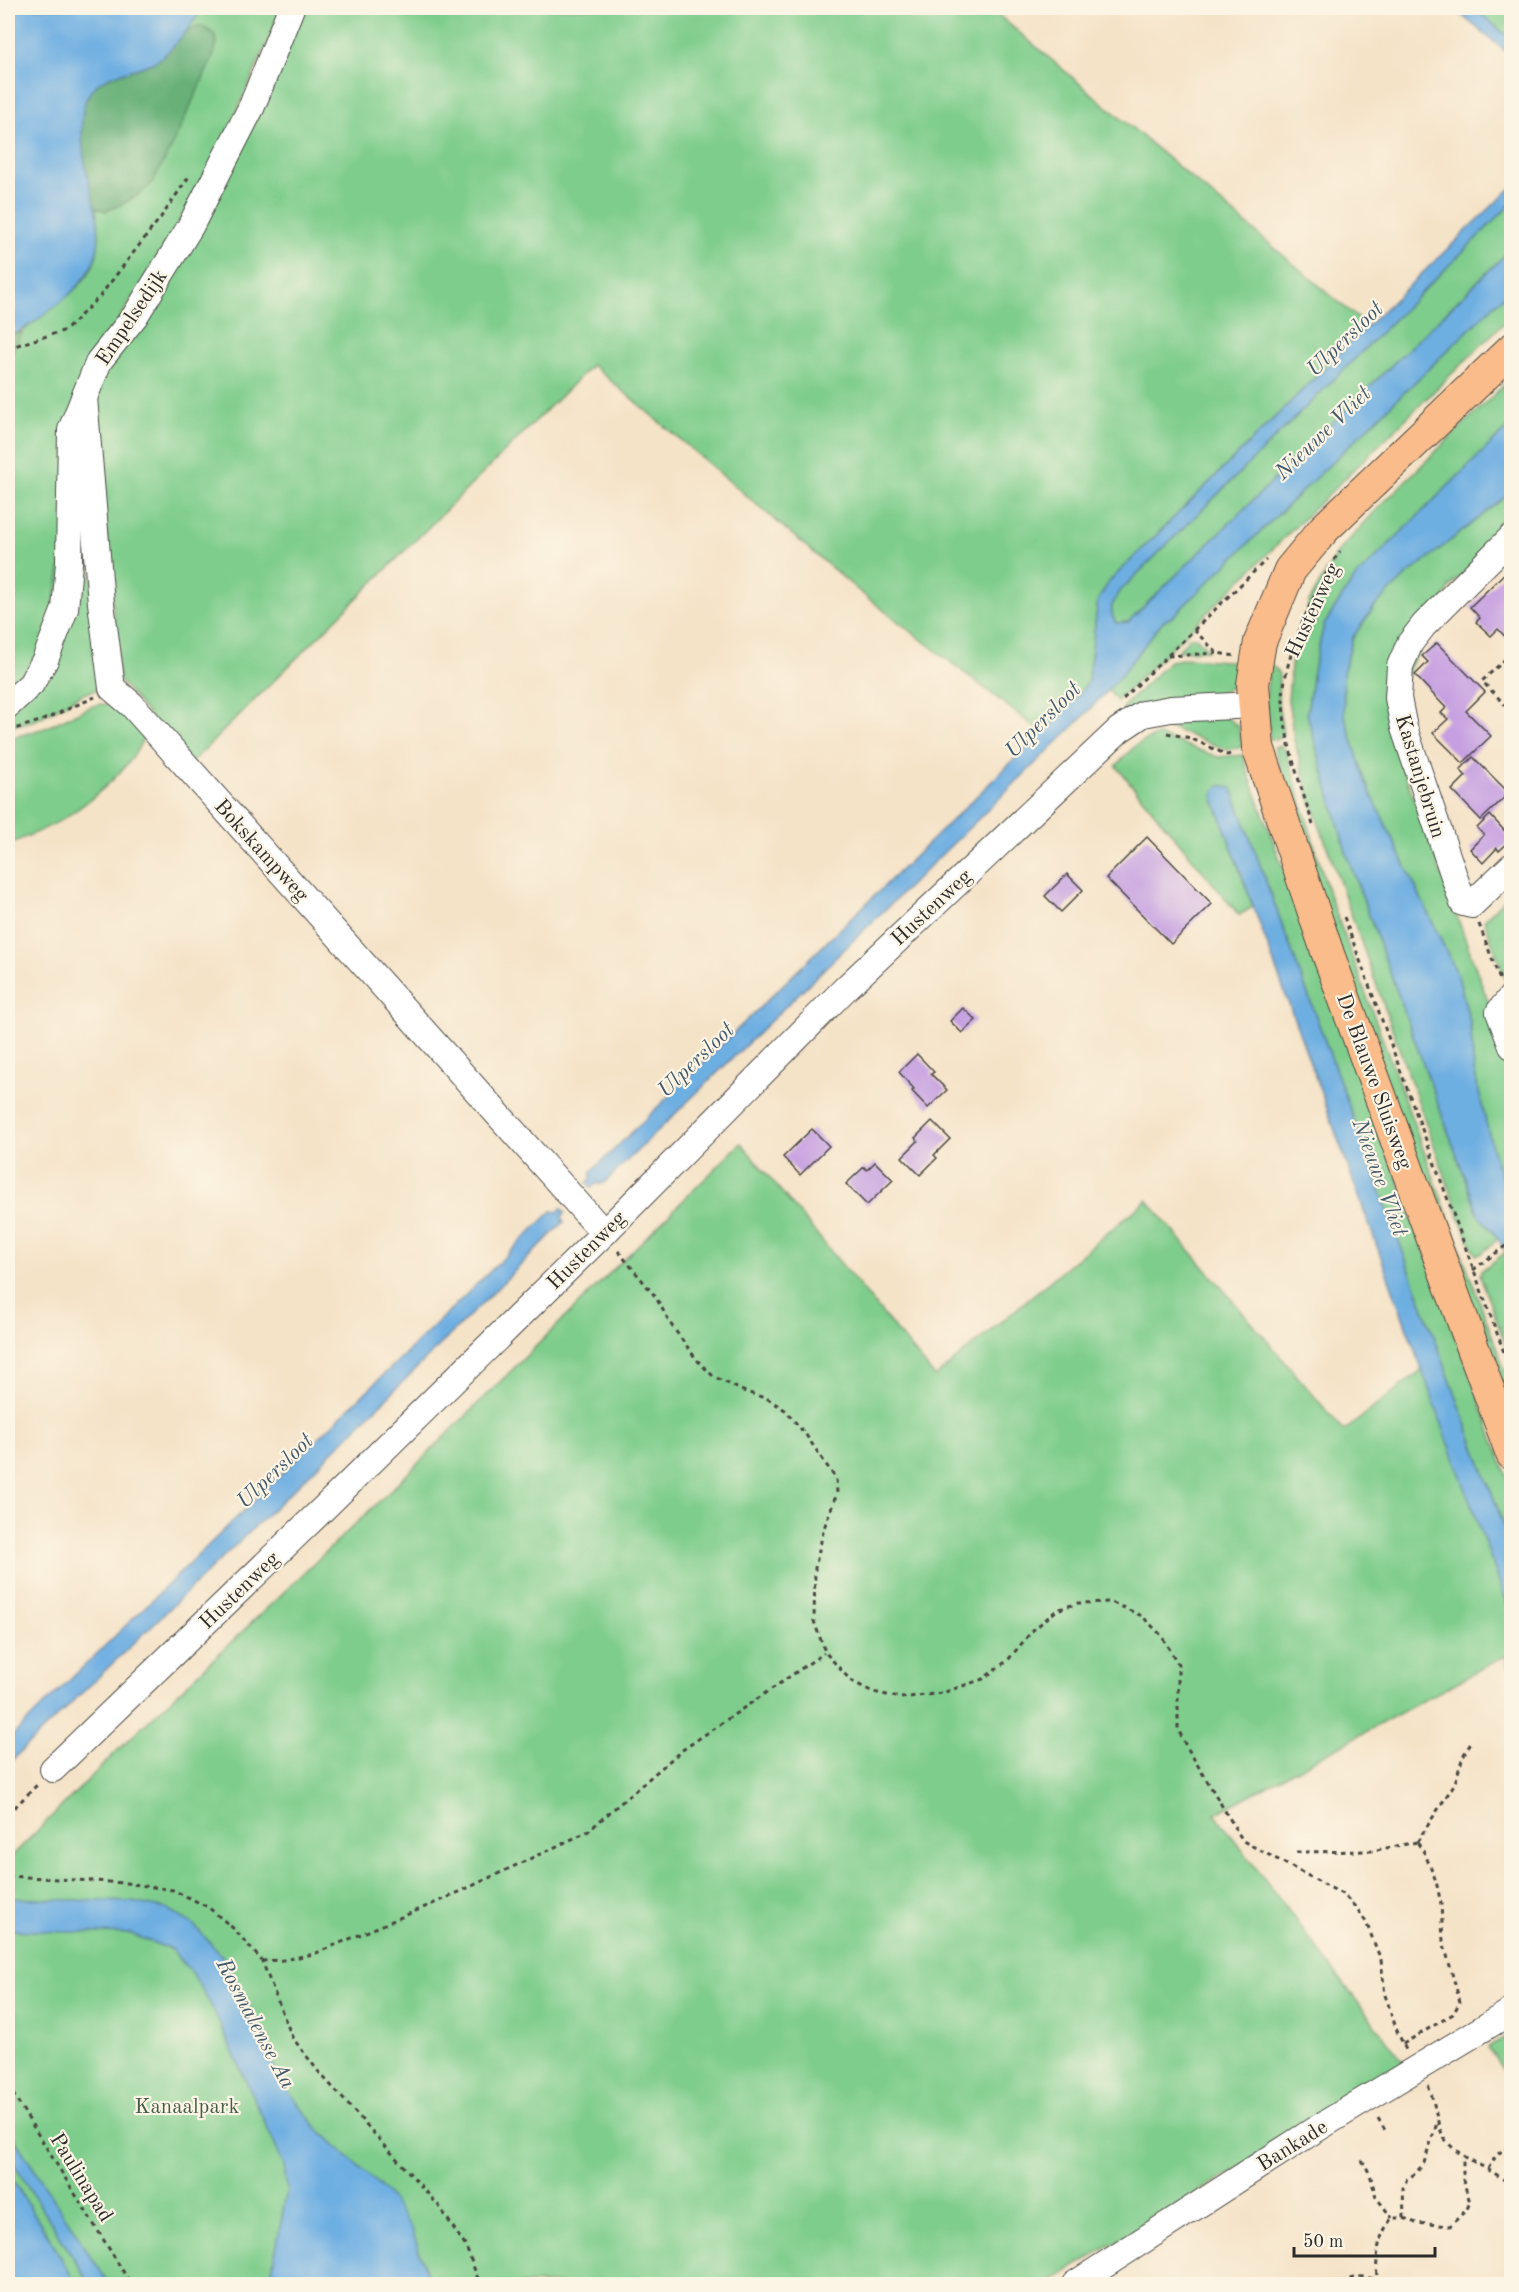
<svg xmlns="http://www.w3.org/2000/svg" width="1519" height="2292" viewBox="0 0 1519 2292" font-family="'Old Standard TT',serif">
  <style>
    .green { fill: #7fcd8c; stroke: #557c5c; stroke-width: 1.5 }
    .forest { fill: #67b078; stroke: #496e52; stroke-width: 1.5 }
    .water { fill: #6eafe2; stroke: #4c6d86; stroke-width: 1.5 }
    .building { fill: #c59fe1 }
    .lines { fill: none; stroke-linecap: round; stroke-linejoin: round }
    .minor-casing { stroke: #494743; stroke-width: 28 }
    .major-casing { stroke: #494743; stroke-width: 34 }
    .path { stroke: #494743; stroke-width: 3; stroke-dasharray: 4.5 4.5; stroke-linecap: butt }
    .minor { stroke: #fff; stroke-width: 26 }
    .major { stroke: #f9bc8a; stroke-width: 32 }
    .labels { text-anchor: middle; stroke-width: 4.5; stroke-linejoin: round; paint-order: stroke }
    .street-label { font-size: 21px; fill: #2b2b2b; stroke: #fcf5e5 }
    .park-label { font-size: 21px; fill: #445c48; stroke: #fcf5e5 }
    .water-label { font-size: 22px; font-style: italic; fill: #42596b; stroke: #fcf5e5 }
  </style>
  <rect width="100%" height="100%" fill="#fcf5e5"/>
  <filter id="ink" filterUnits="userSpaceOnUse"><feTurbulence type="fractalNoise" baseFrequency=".0167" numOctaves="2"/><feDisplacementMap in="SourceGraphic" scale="12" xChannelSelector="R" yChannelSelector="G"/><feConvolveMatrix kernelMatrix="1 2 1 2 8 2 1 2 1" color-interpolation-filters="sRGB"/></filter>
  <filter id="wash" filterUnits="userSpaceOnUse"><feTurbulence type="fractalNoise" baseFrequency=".008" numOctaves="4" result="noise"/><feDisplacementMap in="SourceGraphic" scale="24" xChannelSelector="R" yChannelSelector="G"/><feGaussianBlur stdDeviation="1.35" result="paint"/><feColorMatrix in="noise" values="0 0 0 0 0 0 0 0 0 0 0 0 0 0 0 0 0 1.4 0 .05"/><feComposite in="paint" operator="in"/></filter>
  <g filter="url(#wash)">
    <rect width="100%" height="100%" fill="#f5e3c8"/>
    <g class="green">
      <path d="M202 8H283L209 174 100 350 61 579 42 649 8 695V359C12 350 17 337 24 330 69 290 113 280 94 207L106 211 151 184 170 150 187 109 202 26 187 30Z"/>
      <polygon points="301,8 990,8 1367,326 1109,582 1098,600 1088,682 1071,704 1041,732 860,592 592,365 190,764 119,680 95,402 98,383"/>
      <polygon points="1474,8 1511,8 1511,39"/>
      <path d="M1511 204V249L1128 622 1116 623C1107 609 1113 602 1121 590Z"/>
      <polygon points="1511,289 1511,316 1117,701 1108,690 1163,621 1172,617"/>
      <polygon points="1511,378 1511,424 1353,580 1324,625 1313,671 1307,714 1347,855 1479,1216 1499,1238 1481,1254 1476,1255 1462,1224 1310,799 1294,739 1288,700 1291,665 1309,602 1338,552 1380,506"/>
      <polygon points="78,468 105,687 83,694 36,720 8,727 8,712 40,682"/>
      <polygon points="1511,492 1511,525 1450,587 1390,708 1395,747 1511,1064 1511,1203 1493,1152 1474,1071 1470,1022 1458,976 1365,781 1344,714 1343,673 1353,637 1374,607 1406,576"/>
      <polygon points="1190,637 1197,638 1208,650 1178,651"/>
      <path d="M1188 658 1238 662C1238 670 1238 679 1233 685 1221 699 1144 709 1122 713L1124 706 1170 661Z"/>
      <polygon points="1269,667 1274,667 1279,674 1278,703 1283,734 1277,740 1270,739 1266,701"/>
      <path d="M100 704 115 706 144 735C134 766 93 799 66 817 48 829 26 836 8 845V739L45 728 90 707Z"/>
      <polygon points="1226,717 1238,726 1243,747 1227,750 1173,729 1138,727 1158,719"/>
      <polygon points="1157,735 1218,757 1243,755 1247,770 1511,1487 1511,1545 1232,789 1213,796 1253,907 1239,915 1116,766 1136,745"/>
      <polygon points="1281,746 1286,751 1329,894 1511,1387 1511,1425 1330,929 1274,747"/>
      <polygon points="1511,892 1511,973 1505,978 1484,920"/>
      <polygon points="741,1143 935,1377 1147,1200 1344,1431 1423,1369 1511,1614 1511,1673 1505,1656 1215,1814 1407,2067 1046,2284 76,2284 49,2237 8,2173 8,1860 116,1752 392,1489"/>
      <polygon points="1506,1252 1512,1269 1511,1360 1480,1275 1481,1271"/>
      <polygon points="1511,2034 1511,2082 1488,2048"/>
    </g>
    <g class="forest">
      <path d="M202 26 214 34 217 42 213 57 170 150 151 184 141 193 121 205 106 211 94 207C86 174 65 103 102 80 119 71 143 70 159 59 178 45 175 32 202 26Z"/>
      <polygon points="22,332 8,359 8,336"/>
    </g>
    <g class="water">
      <path d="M8 8H202C195 22 171 52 158 60 137 73 102 71 89 94 82 105 82 117 82 129 81 202 132 244 61 302 44 315 28 329 8 336Z"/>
      <polygon points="1453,8 1474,8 1511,39 1511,56"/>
      <path d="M1511 188V204L1121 590C1113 602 1107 609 1116 623L1128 622 1511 249V289L1172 617 1163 621 1118 679 1082 718 603 1184H596L591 1187 587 1183 591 1179V1172L1071 704 1088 682 1098 600 1109 582 1367 326Z"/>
      <path d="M1511 424V492L1406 576 1374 607 1353 637 1343 673 1344 714 1365 781 1458 976 1470 1022 1474 1071 1493 1152 1511 1203V1269C1506 1247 1495 1233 1479 1216L1347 855 1307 714 1313 671 1324 625 1353 580Z"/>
      <polygon points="1220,786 1227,786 1232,789 1511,1545 1511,1614 1213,796 1215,790"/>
      <polygon points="561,1208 565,1213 562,1217 564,1222 326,1458 8,1764 8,1740 552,1211 558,1212"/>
      <polygon points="8,1898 132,1902 167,1909 193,1924 222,1956 242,1991 280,2080 315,2126 385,2191 412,2229 430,2284 272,2284 271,2276 287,2190 284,2165 215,2013 194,1976 172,1950 131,1934 8,1930"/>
      <polygon points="8,2129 109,2284 90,2284 8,2155"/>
      <polygon points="8,2173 49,2237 76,2284 8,2284"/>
    </g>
    <g id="blocks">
      <g class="building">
        <polygon points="1512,566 1512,644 1498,629 1491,636 1476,622 1480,618 1470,607"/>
        <polygon points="1437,643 1485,692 1466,711 1491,736 1463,763 1433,733 1448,719 1441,713 1446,708 1415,675 1428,662 1422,656"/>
        <polygon points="1473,757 1509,793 1481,820 1452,790 1466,776 1460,770"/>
        <polygon points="1490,815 1512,839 1499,851 1497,848 1483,863 1470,849 1484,835 1477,828"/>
        <polygon points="1147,837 1212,904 1171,944 1106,878"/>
        <polygon points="1067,874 1083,890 1061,912 1045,896"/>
        <polygon points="963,1008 976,1020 962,1033 950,1021"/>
        <polygon points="917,1054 934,1072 931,1074 947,1090 928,1108 912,1091 914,1089 899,1072"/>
        <polygon points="932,1121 950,1139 934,1155 937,1158 920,1175 902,1157 918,1141 915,1138"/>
        <polygon points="812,1129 829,1146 800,1175 783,1157"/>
        <polygon points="875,1162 893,1180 867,1205 846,1184 864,1167 867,1170"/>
      </g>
    </g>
  </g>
  <g filter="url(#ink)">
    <use href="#blocks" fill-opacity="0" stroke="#494743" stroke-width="1.5"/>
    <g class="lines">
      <g class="minor-casing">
        <g id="minor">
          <polyline points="84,397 101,603 112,688 132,705 604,1233"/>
          <polyline points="1512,537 1424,625 1410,643 1400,666 1398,698 1404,728 1463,903 1471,905 1512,866"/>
          <polyline points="8,705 31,684 45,660 65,609 69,563 71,430 99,361 135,316 190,227 252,106 291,8"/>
          <polyline points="1512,996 1499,1012 1512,1046"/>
          <polyline points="53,1769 326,1506 604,1233 845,989 1119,730 1143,714 1171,709 1254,705"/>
          <polyline points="1075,2284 1313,2131 1512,2011"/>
        </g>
      </g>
      <g class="major-casing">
        <polyline id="major" points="1512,349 1324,529 1290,570 1260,642 1253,684 1258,747 1328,954 1512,1454"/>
      </g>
      <g class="path">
        <polyline points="8,348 66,330 100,296 164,213 190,175"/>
        <polyline points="1194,630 1217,653 1235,656"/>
        <polyline points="1512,653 1482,681 1512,712"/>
        <polyline points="1168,656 1217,653"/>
        <polyline points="1123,699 1266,560"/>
        <polyline points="8,731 43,720 95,697"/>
        <polyline points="1167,733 1190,738 1227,755 1234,753"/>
        <path d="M1313 825C1301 785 1284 742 1283 700 1283 657 1316 586 1340 551"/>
        <polyline points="1344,917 1512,1374"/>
        <polyline points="1479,924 1500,980"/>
        <polyline points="618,1251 655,1296 672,1326 697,1360 713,1376 743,1391 768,1399 785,1410 806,1435 836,1479 837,1493 824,1528 815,1568 814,1621 825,1652 851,1681 873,1692 901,1698 942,1693 983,1679 1008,1660 1033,1630 1057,1610 1078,1603 1111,1602 1142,1616 1161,1635 1178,1664 1178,1729 1185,1744 1243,1841 1344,1895 1358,1910 1366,1922 1381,1960 1385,1995 1397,2031 1406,2050"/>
        <polyline points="1473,1270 1512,1241"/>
        <polyline points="8,1814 38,1784"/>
        <polyline points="1417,1842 1455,1783 1463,1756 1471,1743"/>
        <polyline points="1296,1852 1371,1851 1417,1842"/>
        <polyline points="8,1876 126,1883 173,1890 208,1907 234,1929 262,1961 292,2037 318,2071 439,2206 466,2247 480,2284"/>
        <polyline points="262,1961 283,1960 314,1954 442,1900 587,1832 681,1751 824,1653"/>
        <polyline points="1403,2044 1453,2014 1460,2002 1443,1941 1441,1904 1436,1881 1425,1854 1417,1842"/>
        <polyline points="8,2086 131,2284"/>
        <path d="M1428 2086C1437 2104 1435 2130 1449 2144 1467 2163 1494 2168 1512 2187"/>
        <polyline points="1378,2118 1386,2132"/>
        <polyline points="1362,2160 1370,2174 1376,2197 1392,2218"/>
        <path d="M1488 2169C1494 2159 1499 2148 1512 2149"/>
        <polyline points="1404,2218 1403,2187 1407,2179 1416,2173 1424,2163 1438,2120"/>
        <path d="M1343 2284C1354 2275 1365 2275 1377 2281"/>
        <path d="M1377 2284C1376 2260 1376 2238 1392 2218H1404L1416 2223 1450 2226 1467 2209 1470 2202 1463 2180V2156"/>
      </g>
      <use href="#minor" class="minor"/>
      <use href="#major" class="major"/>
    </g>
  </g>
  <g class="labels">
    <g class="street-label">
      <text transform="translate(131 317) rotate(-56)" y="7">Empelsedijk</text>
      <text transform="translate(1312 610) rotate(-65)" y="7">Hustenweg</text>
      <text transform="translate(1421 776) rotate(73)" y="7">Kastanjebruin</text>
      <text transform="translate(262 850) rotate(48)" y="7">Bokskampweg</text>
      <text transform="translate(931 907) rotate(-43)" y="7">Hustenweg</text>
      <text transform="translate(1375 1081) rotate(70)" y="7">De Blauwe Sluisweg</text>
      <text transform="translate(586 1250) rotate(-45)" y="7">Hustenweg</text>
      <text transform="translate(239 1590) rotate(-44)" y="7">Hustenweg</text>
      <text transform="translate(1292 2145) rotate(-32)" y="7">Bankade</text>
      <text transform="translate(82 2177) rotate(58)" y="7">Paulinapad</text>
    </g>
    <g class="park-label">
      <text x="187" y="2113">Kanaalpark</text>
    </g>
    <g class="water-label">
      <text transform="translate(1344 338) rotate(-44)" y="8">Ulpersloot</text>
      <text transform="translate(1322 432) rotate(-44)" y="8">Nieuwe Vliet</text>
      <text transform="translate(1042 719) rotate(-45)" y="8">Ulpersloot</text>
      <text transform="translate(695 1059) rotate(-44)" y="8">Ulpersloot</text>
      <text transform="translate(1381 1177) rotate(70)" y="8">Nieuwe Vliet</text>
      <text transform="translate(274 1470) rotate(-44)" y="8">Ulpersloot</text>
      <text transform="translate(257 2023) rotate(62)" y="8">Rosmalense Aa</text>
    </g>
  </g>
  <rect width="1519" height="2292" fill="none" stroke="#fcf5e5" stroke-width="30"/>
  <path d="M1294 2247v9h141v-9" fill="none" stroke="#2b2b2b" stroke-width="3"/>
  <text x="1303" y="2247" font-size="18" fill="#2b2b2b" stroke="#fcf5e5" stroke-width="4.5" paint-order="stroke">50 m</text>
</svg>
